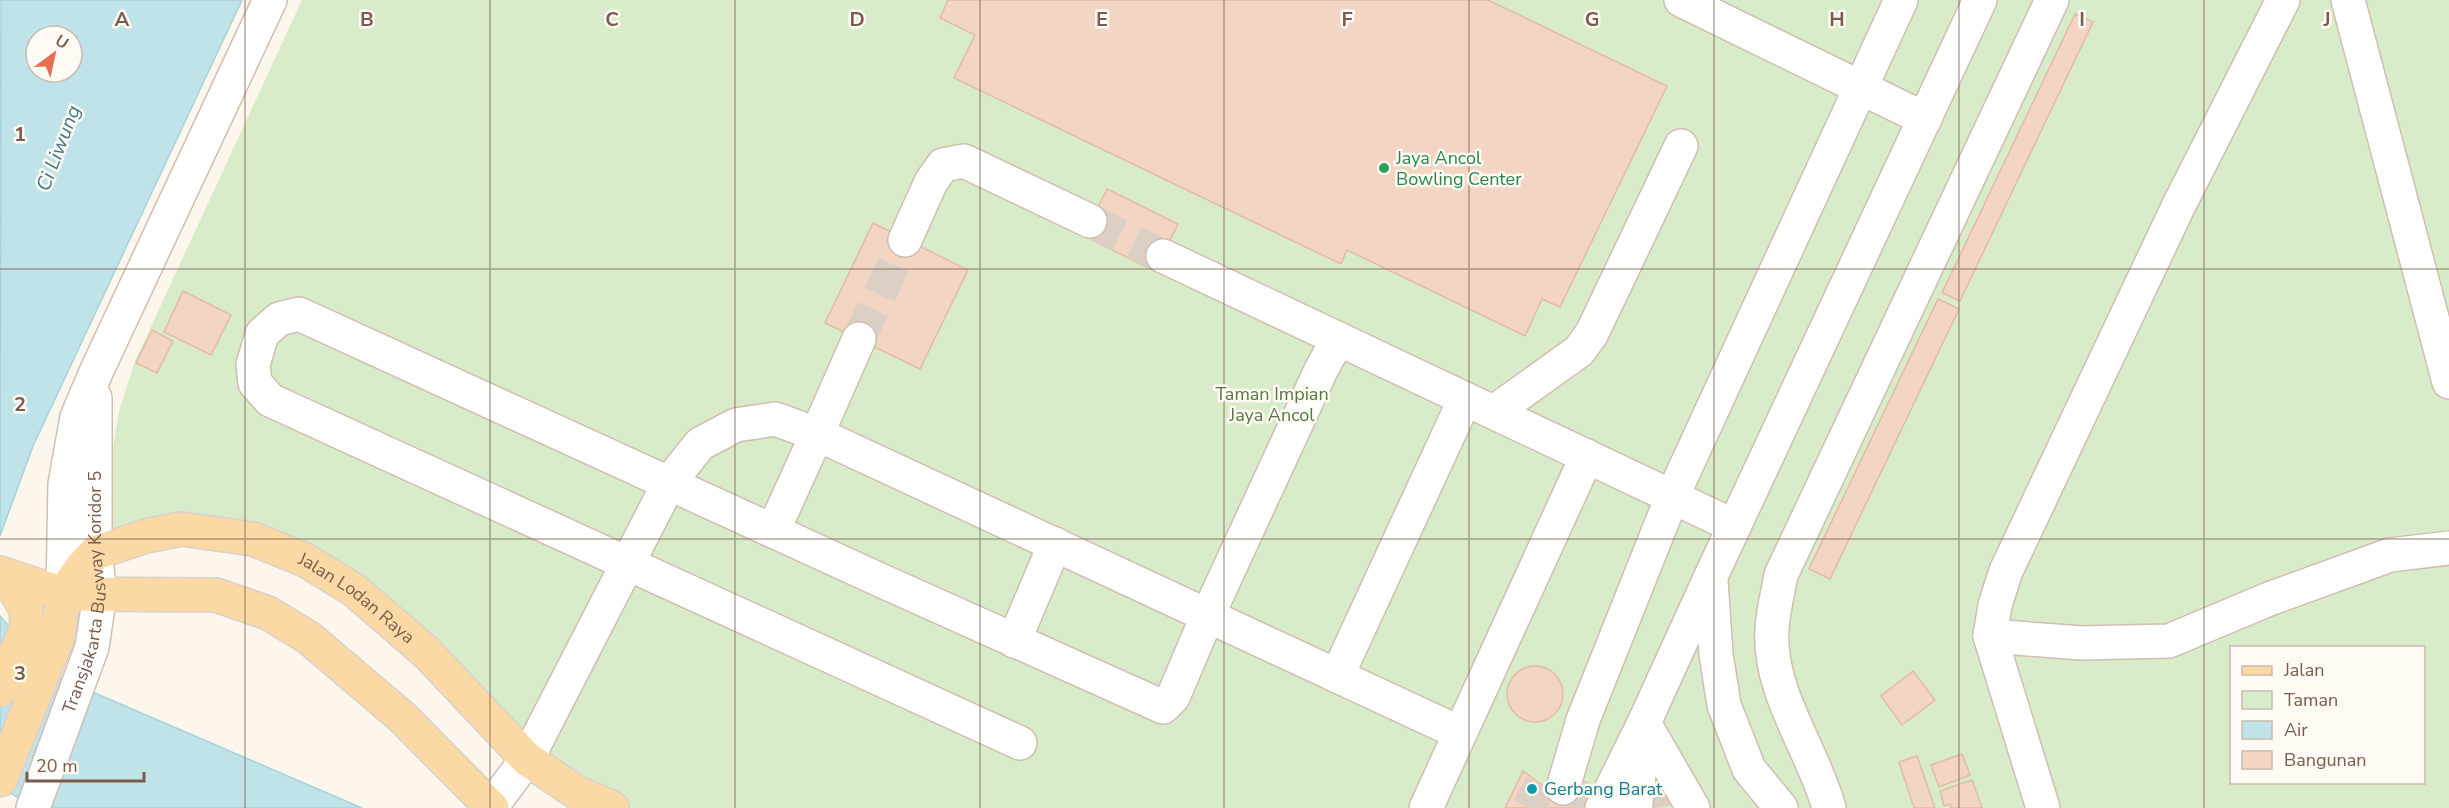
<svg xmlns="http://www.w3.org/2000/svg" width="2449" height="808" viewBox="0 0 2449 808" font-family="'Nunito Sans',sans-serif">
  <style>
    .green { fill: #d8ecc9; fill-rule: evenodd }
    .water { fill: #bfe3e8; stroke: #a5d3da; stroke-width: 1.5; fill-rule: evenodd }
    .building { fill: #f3d5c3; stroke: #e6bba3; stroke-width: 1.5 }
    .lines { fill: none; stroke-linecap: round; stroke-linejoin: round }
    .minor-tunnel { stroke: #dcd0c4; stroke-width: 33; stroke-dasharray: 33 16; stroke-linecap: butt }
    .minor-casing { stroke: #d1beb0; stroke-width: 36 }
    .major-casing { stroke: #dad1cd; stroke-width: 36 }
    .minor { stroke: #fff; stroke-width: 33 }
    .major { stroke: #fbd9a5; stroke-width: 33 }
    .grid { fill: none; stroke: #7a5c4d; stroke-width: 1.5; stroke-opacity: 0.55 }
    .leisure-dot { fill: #2e9e5b; stroke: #fffaf3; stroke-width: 2 }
    .culture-dot { fill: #0f9aa8; stroke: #fffaf3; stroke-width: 2 }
    .labels { text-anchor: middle; stroke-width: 5; stroke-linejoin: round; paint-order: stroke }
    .leisure-label { font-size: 18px; fill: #27864d; stroke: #fffaf3; text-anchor: start }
    .park-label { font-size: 18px; fill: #537a41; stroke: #fffaf3 }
    .street-label { font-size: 18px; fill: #7a5c4d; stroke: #fffaf3 }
    .culture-label { font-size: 18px; fill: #0d838f; stroke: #fffaf3; text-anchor: start }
    .water-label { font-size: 20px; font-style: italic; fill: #437c86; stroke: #fffaf3 }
    .grid-label { font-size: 20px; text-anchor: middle; font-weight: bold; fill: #7a5c4d; stroke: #fffaf3; stroke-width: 5; stroke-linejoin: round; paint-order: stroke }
  </style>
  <rect width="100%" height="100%" fill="#fdf6ec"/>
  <path class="green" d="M302 0H2449V808H612L426 652 254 538 95 553 119 411 135 361ZM2232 648H2424V782H2232Z"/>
  <g class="water">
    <path d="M1 0H242L33 446 0 536ZM36 36H72V72H36Z"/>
    <polygon points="0,616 53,675 362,808 38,808 0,788"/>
  </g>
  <g class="building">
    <polygon points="948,0 1488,0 1667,86 1560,307 1542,299 1525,336 1347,250 1341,264 954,78 975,35 940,18"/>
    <polygon points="2075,14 2093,22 1960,301 1942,293"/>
    <polygon points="1107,189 1178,224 1155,271 1084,236"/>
    <polygon points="873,223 968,270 920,369 825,323"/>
    <polygon points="183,291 231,315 211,355 164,332"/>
    <polygon points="1938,299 1959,309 1830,579 1809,569"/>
    <polygon points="152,330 173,341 157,373 136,363"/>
    <circle cx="1535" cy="694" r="28"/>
    <polygon points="1913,671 1935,700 1902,725 1881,696"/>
    <polygon points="1962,754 1970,775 1939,787 1931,765"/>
    <polygon points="1917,756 1935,808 1914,808 1899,762"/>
    <polygon points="1523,771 1546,788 1554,790 1581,780 1587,782 1596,808 1505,808"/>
    <polygon points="1972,780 1982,808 1951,808 1950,804 1944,806 1940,791"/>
  </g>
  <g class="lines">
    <g class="minor-tunnel">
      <polyline points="1090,221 1163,256"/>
      <polyline points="859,339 905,240"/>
      <polyline points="1647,745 1657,808"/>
      <polyline points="1528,808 1541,785"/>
      <polyline points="1576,808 1587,782"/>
    </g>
    <g class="minor-casing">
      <g id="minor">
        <polyline points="1681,0 1925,119"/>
        <polyline points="2348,0 2449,382"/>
        <polyline points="905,240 931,182 943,165 964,161 1090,221"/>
        <polyline points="1163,256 1734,526"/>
        <polyline points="1494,412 1579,351 1592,333 1681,146"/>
        <polyline points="773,531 817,434 1460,733"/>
        <polyline points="1711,581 1716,654 1724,705 1749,769 1781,808"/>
        <polyline points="63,594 65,484 77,417 97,370 270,0"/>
        <polyline points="1990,636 2082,643 2169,641 2269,599 2390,555 2449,548"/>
        <polyline points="1014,641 1055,544"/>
        <polyline points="1337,676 1465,399"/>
        <polyline points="1644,723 1693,808"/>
        <polyline points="1020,743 270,400 255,383 253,365 262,334 279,319 299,314 880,580 1163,707 1173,697 1207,617 1321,370 1338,339"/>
        <polyline points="1563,788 1583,720 1672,497 1901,0"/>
        <polyline points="1636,803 1642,746"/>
        <polyline points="491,807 527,759 669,483 700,444 736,425 775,419 817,434 859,339"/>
        <path id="s1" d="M33 808 92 647 100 594 95 553V398"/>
        <polyline points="1426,808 1587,456"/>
        <polyline points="1602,808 1644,723 1711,576 1980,0"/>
        <path d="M1829 808C1813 749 1768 693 1772 629 1773 611 1778 592 1781 575L2052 0"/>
        <polyline points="2043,808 1990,636 1995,605 2006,571 2178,207 2283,0"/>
      </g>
    </g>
    <g class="major-casing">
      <g id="major">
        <polyline points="0,573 63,594 216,595 268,613 309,638 402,717 492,808"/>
        <polyline points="0,690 27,627 26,609 6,575"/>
        <path id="s2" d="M0 780 58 636 63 594 82 567 95 553 146 536 181 529 253 539 305 560 354 590 426 652 527 759 576 792 612 808"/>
      </g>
    </g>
    <use href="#minor" class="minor"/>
    <use href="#major" class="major"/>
  </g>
  <path class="grid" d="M245 0V808M490 0V808M735 0V808M980 0V808M1224 0V808M1469 0V808M1714 0V808M1959 0V808M2204 0V808M0 269H2449M0 539H2449"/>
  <circle class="leisure-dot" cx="1384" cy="168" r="6"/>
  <circle class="culture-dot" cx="1532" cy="789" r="6"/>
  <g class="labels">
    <g class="leisure-label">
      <text x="1396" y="164">Jaya Ancol<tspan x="1396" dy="21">Bowling Center</tspan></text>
    </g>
    <g class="park-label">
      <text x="1272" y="400">Taman Impian<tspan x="1272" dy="21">Jaya Ancol</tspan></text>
    </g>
    <g class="street-label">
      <text dy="6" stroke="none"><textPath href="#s1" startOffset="225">Transjakarta Busway Koridor 5</textPath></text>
      <text dy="6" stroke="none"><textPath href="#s2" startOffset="532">Jalan Lodan Raya</textPath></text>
    </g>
    <g class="culture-label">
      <text x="1544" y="795">Gerbang Barat</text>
    </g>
    <g class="water-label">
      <text transform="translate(58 148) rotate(-69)" y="7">Ci Liwung</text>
    </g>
  </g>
  <g class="grid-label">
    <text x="122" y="26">A</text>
    <text x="367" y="26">B</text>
    <text x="612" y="26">C</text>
    <text x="857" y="26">D</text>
    <text x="1102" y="26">E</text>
    <text x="1347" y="26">F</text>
    <text x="1592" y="26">G</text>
    <text x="1837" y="26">H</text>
    <text x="2082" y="26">I</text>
    <text x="2327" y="26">J</text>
    <text x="20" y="141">1</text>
    <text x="20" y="411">2</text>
    <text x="20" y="680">3</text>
  </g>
  <rect x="2230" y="646" width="195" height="138" fill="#fffaf3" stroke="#cabbb1" stroke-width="1.5"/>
  <rect x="2242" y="666" width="30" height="9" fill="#fbd9a5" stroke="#cabbb1" stroke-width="1.5"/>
  <text x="2284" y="676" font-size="18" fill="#7a5c4d">Jalan</text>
  <rect x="2242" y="691" width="30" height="18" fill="#d8ecc9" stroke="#cabbb1" stroke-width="1.5"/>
  <text x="2284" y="706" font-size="18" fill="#7a5c4d">Taman</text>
  <rect x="2242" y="721" width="30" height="18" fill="#bfe3e8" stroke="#cabbb1" stroke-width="1.5"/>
  <text x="2284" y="736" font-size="18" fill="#7a5c4d">Air</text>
  <rect x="2242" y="751" width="30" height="18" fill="#f3d5c3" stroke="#cabbb1" stroke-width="1.5"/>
  <text x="2284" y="766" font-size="18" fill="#7a5c4d">Bangunan</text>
  <g transform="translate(54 54) rotate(33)"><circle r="28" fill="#fffaf3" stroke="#cabbb1" stroke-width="1.5"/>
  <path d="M0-4.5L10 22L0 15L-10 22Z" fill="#e76f51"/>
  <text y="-9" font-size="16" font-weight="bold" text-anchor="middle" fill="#7a5c4d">U</text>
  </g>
  <path d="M27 772v9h117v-9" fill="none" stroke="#7a5c4d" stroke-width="3"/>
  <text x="36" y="772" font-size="18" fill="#7a5c4d" stroke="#fffaf3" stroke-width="4.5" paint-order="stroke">20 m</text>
</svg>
